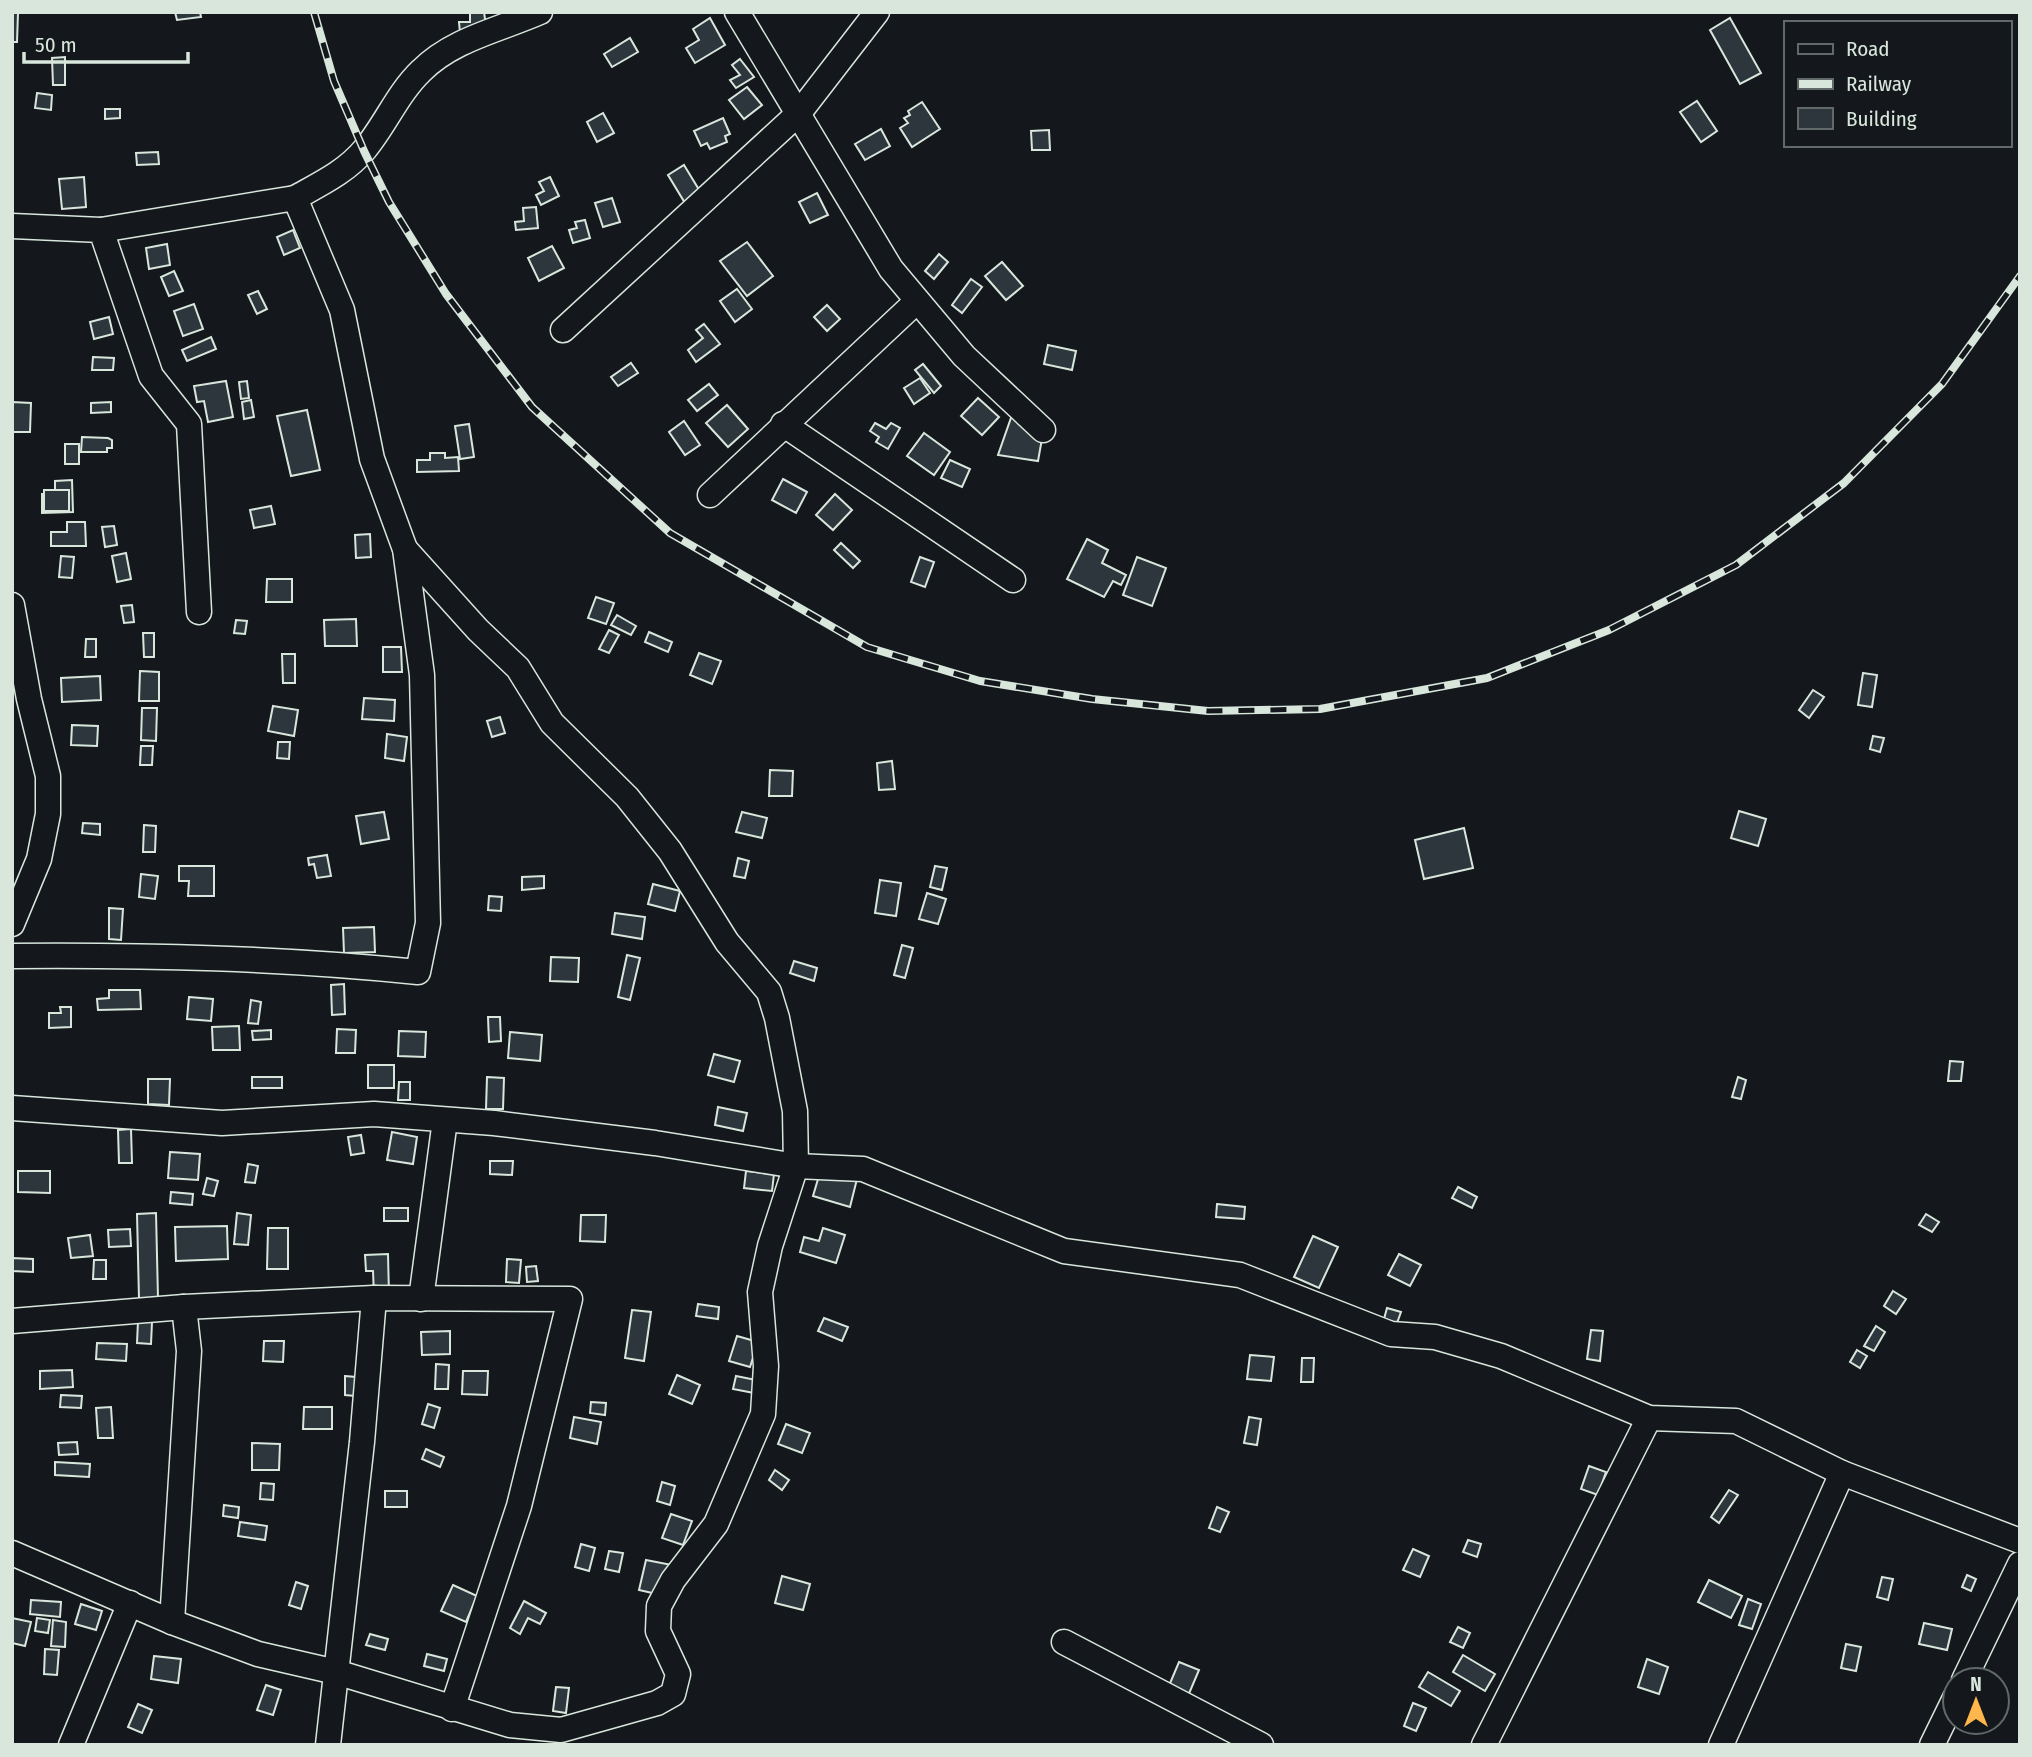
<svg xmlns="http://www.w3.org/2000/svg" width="2032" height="1757" viewBox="0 0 2032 1757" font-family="'Fira Sans Condensed',sans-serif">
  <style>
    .building { fill: #2c363c; stroke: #d8e6dc; stroke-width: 2 }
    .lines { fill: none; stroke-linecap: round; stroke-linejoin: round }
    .minor-casing { stroke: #d8e6dc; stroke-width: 27 }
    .minor { stroke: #14181c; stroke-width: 24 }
    .rail-casing { stroke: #d8e6dc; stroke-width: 8 }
    .rail { stroke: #14181c; stroke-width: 5; stroke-dasharray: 16; stroke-linecap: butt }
  </style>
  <rect width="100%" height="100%" fill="#14181c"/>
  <g class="building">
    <polygon points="12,12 18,13 17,42 12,42"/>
    <polygon points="175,12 200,12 201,17 177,20"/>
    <polygon points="470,12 484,12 487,32 460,33 459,22 470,22"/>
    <polygon points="710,18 725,45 695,63 686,48 699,40 693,29"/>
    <polygon points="1730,18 1761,73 1740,84 1710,30"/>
    <polygon points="630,38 638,52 612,67 604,54"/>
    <polygon points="65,57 65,85 53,85 52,58"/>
    <polygon points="740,59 754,77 736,88 730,80 740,75 732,65"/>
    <polygon points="747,87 762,105 744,119 729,100"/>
    <polygon points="37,93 52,95 51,110 35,108"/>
    <polygon points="1697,101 1717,131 1701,142 1680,112"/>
    <polygon points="922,102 940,129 912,147 900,128 908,123 904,118 910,115 908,111"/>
    <polygon points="105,109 120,109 120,118 105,119"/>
    <polygon points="603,113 614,133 597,142 587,122"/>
    <polygon points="723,118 730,134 725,136 727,142 710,149 707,143 701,146 694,131"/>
    <polygon points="881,129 890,146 865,160 855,144"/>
    <polygon points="1049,130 1050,150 1032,150 1031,131"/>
    <polygon points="158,152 159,164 137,165 136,153"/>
    <polygon points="684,165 701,193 685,203 668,175"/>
    <polygon points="84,177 86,207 62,209 59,179"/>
    <polygon points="550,177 559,196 541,205 536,195 544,191 539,182"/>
    <polygon points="817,193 828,215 810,223 799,202"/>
    <polygon points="612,198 620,222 603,227 595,203"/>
    <polygon points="536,207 538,228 516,230 515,222 524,221 523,208"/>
    <polygon points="585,220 590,238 573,243 569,230 577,228 575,222"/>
    <polygon points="293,230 300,248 284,255 277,237"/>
    <polygon points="747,242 773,276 747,296 720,261"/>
    <polygon points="167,244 170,265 149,269 146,248"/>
    <polygon points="552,246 564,268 539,281 528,258"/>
    <polygon points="939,254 948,262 934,279 925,271"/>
    <polygon points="1002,262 1023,286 1006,300 985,276"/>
    <polygon points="174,271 183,291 169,296 161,277"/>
    <polygon points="971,279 982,287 962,313 952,305"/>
    <polygon points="737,289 752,309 735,322 720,301"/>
    <polygon points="258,291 267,309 257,314 248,295"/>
    <polygon points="194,304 203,329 183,336 174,311"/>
    <polygon points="827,305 840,319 827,331 814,317"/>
    <polygon points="109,317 113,334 94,339 90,322"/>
    <polygon points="704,324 720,344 696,362 688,350 703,338 696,330"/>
    <polygon points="211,337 216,349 187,361 182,350"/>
    <polygon points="1048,345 1076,351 1072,370 1044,364"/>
    <polygon points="93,357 114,358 113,370 92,370"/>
    <polygon points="631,363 638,373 618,386 611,377"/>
    <polygon points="923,364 941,386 934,393 915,370"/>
    <polygon points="920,378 930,393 914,404 904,388"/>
    <polygon points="226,381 233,417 208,422 204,401 197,402 194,386"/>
    <polygon points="247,381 249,398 241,399 239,382"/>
    <polygon points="709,384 718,395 697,411 688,400"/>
    <polygon points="978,398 999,417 982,435 961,416"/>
    <polygon points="251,400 254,417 244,419 242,402"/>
    <polygon points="12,402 31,403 30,432 12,432"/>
    <polygon points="111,402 111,412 91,413 91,403"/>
    <polygon points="727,405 748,429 728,447 706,423"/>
    <polygon points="307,410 320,470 291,476 277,416"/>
    <polygon points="1012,415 1043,433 1038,461 998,455"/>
    <polygon points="684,421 700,445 685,455 669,432"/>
    <polygon points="875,423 886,429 891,423 900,428 888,449 876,442 879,437 870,431"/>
    <polygon points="469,424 474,457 460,459 455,426"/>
    <polygon points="924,433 950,452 934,475 907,456"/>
    <polygon points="82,437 108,438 112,440 112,448 107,448 107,452 81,452"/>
    <rect x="65" y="444" width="14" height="20"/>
    <polygon points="430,453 445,453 445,458 458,457 459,471 417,472 417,460 430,460"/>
    <polygon points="950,460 970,469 962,487 941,478"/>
    <polygon points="783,479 807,492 796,513 772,500"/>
    <polygon points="72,480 73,512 42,513 42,494 55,494 55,481"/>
    <rect x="44" y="490" width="25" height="21"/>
    <polygon points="835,494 852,510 833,530 816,515"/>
    <polygon points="271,506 275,524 254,528 250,510"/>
    <polygon points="67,522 85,522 86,546 51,546 51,532 67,532"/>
    <polygon points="114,526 117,545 105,547 102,527"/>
    <polygon points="370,534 371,557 356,558 355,535"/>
    <polygon points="1087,539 1108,550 1102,563 1126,575 1121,585 1113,581 1104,597 1067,579"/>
    <polygon points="841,543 860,561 853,568 834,550"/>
    <polygon points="126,553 131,579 117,582 112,556"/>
    <polygon points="61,556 74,557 72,578 59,577"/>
    <polygon points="920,557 934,562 925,587 911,582"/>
    <polygon points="1137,557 1166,568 1152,606 1123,595"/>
    <polygon points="267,579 292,579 292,602 266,602"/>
    <polygon points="596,597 614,603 606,624 588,618"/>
    <polygon points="132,605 134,622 124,623 121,606"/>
    <polygon points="617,615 636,626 631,635 611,625"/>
    <polygon points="356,619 357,646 325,646 324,620"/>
    <polygon points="236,620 247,621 245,634 234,633"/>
    <polygon points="609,630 619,635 609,653 599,649"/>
    <polygon points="649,632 672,642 668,652 645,642"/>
    <polygon points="143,633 154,633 154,657 144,657"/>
    <polygon points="86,639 96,639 96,657 85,657"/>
    <polygon points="383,647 401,647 402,672 383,672"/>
    <polygon points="699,653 721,661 712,684 690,675"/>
    <polygon points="282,654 295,654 295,683 283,683"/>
    <polygon points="140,671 159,672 159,701 139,701"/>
    <polygon points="1863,673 1877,675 1872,707 1858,705"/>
    <polygon points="100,676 101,700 62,702 61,678"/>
    <polygon points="1813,690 1824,697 1809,718 1799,710"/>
    <polygon points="364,698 395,700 394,721 362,719"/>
    <polygon points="273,706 298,710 294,736 268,731"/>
    <polygon points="142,708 157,708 156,741 141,740"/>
    <polygon points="500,717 505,733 492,737 487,721"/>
    <polygon points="72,725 98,726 97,746 71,745"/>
    <polygon points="387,734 407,737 404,761 385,758"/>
    <polygon points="1873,736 1884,738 1880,752 1870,749"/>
    <polygon points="278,742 290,742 289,759 277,758"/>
    <polygon points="141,746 153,746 152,765 140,765"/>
    <polygon points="892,761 895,789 879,790 877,763"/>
    <polygon points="770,770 793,771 792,796 769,796"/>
    <polygon points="1739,811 1766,819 1758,846 1731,838"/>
    <polygon points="384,812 389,839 361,844 356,816"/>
    <polygon points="742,812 767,818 762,838 736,832"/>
    <polygon points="83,823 100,824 100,835 82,833"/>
    <polygon points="144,825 156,826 155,852 143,852"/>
    <polygon points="1464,828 1473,868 1424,879 1415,840"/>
    <polygon points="327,855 331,876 317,878 314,864 309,865 308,858"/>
    <polygon points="738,858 749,861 745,878 734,876"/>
    <polygon points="179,866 214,866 214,896 188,896 189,881 179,881"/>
    <polygon points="935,866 947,868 942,890 930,887"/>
    <polygon points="141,874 158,876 155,899 139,897"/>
    <polygon points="544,876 544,888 522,890 522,877"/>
    <polygon points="880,880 901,883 896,916 875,913"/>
    <polygon points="653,884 680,891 675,911 648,904"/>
    <polygon points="927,893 946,899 938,924 919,919"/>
    <polygon points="489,896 502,897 501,911 488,910"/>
    <polygon points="109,908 123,909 121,940 109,939"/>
    <polygon points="615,913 645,917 642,939 612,934"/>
    <polygon points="374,927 375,952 344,953 343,928"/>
    <polygon points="902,945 913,948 905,978 894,975"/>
    <polygon points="627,955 640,958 630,1000 618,997"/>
    <polygon points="551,957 579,958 578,982 550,981"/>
    <polygon points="794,961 817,968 814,981 790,973"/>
    <polygon points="344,984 345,1014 332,1015 331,985"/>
    <polygon points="109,990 140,990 141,1009 98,1010 97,999 109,998"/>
    <polygon points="189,997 213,999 211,1021 187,1019"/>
    <polygon points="251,1000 261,1002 258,1024 248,1023"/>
    <polygon points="60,1007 71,1007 71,1027 49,1028 49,1013 61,1013"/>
    <polygon points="488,1017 500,1017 501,1041 489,1042"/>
    <polygon points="239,1026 240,1050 213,1050 212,1027"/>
    <polygon points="337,1029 356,1030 355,1053 336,1053"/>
    <polygon points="271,1030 271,1039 253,1040 252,1031"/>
    <polygon points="399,1031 426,1032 425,1057 398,1056"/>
    <polygon points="510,1032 542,1035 540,1061 508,1058"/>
    <polygon points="714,1054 740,1061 734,1082 708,1075"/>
    <polygon points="1950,1061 1963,1062 1961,1081 1948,1081"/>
    <rect x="368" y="1065" width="26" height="23"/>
    <rect x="252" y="1077" width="30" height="11"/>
    <polygon points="487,1077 504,1078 503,1109 486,1109"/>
    <polygon points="1738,1077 1746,1080 1741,1099 1732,1097"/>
    <polygon points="148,1079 170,1079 169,1105 148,1104"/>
    <polygon points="399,1082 410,1082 410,1100 398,1100"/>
    <polygon points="718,1107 747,1113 743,1131 715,1125"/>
    <polygon points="131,1129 132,1163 119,1163 118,1130"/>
    <polygon points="392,1132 417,1137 413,1164 387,1160"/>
    <polygon points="361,1135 364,1153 351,1155 348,1137"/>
    <polygon points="170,1152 200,1154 198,1180 168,1178"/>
    <polygon points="490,1161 513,1161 512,1175 490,1174"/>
    <polygon points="248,1164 258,1166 255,1183 245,1182"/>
    <polygon points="821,1169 857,1179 850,1207 813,1196"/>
    <polygon points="18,1171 50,1171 50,1193 18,1192"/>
    <polygon points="746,1171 774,1174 772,1191 744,1188"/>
    <polygon points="207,1178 218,1181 214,1196 203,1194"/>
    <polygon points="1458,1187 1477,1197 1472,1208 1452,1198"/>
    <polygon points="171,1192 193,1194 192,1205 170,1203"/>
    <polygon points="1217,1204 1245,1207 1244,1219 1216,1217"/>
    <rect x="384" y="1208" width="24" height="13"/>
    <polygon points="156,1213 158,1298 139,1299 137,1214"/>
    <polygon points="237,1213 251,1215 248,1245 234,1244"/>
    <polygon points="1926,1214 1939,1222 1932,1232 1919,1225"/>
    <polygon points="581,1215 606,1215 605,1242 580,1241"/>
    <polygon points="227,1226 228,1259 176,1261 175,1227"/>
    <polygon points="268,1228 288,1228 288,1269 267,1269"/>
    <polygon points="823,1228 845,1235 836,1263 800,1252 804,1237 819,1241"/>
    <polygon points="130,1229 131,1246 109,1247 108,1230"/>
    <polygon points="90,1235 93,1256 71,1258 68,1238"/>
    <polygon points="1313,1236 1338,1247 1319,1288 1294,1277"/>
    <polygon points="388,1254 389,1296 374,1296 373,1271 366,1271 365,1255"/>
    <polygon points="1399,1254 1421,1265 1410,1286 1388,1275"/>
    <polygon points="12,1258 33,1259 33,1272 12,1271"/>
    <polygon points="507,1259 521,1260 519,1283 506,1282"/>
    <polygon points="94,1260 106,1260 106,1279 93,1279"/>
    <polygon points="536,1266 538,1281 527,1282 526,1267"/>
    <polygon points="1893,1291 1906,1299 1896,1314 1884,1306"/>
    <polygon points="698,1304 719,1307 718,1319 696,1316"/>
    <polygon points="1387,1308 1401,1312 1397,1323 1384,1319"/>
    <polygon points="632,1310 651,1312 644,1361 625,1358"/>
    <polygon points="824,1318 848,1327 842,1341 818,1331"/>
    <polygon points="138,1321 152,1322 151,1344 137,1343"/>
    <polygon points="1876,1326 1885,1332 1874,1351 1864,1346"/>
    <polygon points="1591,1330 1603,1331 1600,1361 1587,1359"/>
    <polygon points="450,1331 450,1354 422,1355 421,1332"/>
    <polygon points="737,1336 758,1342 750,1367 729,1361"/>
    <polygon points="264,1341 284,1341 283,1362 263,1361"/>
    <polygon points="97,1343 127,1344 126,1361 96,1359"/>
    <polygon points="1857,1350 1867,1356 1860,1368 1850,1362"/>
    <polygon points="1250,1355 1274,1357 1271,1381 1247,1379"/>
    <polygon points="1302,1358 1314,1358 1313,1382 1301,1382"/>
    <polygon points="436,1364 449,1365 448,1389 435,1389"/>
    <polygon points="72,1370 73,1387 40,1389 40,1371"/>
    <polygon points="463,1371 488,1371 487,1395 462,1394"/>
    <polygon points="677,1375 700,1385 692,1404 669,1394"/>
    <polygon points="345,1376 356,1377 355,1396 345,1395"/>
    <polygon points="736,1376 756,1380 754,1393 733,1389"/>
    <polygon points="61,1395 82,1396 81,1408 60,1407"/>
    <polygon points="591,1402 606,1403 605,1415 590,1413"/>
    <polygon points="428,1404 440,1408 434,1428 422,1424"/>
    <polygon points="111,1407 113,1438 98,1438 96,1408"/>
    <polygon points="304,1407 332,1407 332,1429 303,1429"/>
    <polygon points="574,1417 601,1422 597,1444 570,1438"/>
    <polygon points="1249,1417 1261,1419 1257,1445 1244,1443"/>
    <polygon points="786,1424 810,1433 802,1453 778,1444"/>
    <polygon points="77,1442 78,1454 59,1455 58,1443"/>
    <polygon points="252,1443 280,1444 279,1470 252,1470"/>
    <polygon points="426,1449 444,1457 440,1467 422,1459"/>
    <polygon points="55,1462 90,1464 89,1477 55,1475"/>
    <polygon points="1589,1466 1606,1472 1598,1495 1581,1489"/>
    <polygon points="775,1470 789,1480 782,1490 769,1480"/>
    <polygon points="662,1482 675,1486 670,1505 657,1501"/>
    <polygon points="261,1483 274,1484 273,1500 260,1499"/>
    <polygon points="1729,1490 1738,1495 1719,1523 1711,1517"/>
    <rect x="385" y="1491" width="22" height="16"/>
    <polygon points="224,1505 239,1507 238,1518 223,1516"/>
    <polygon points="1217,1507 1229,1512 1220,1532 1209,1528"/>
    <polygon points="671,1514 692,1521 683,1545 662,1538"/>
    <polygon points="240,1522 267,1526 265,1540 238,1536"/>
    <polygon points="1468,1540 1481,1544 1477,1557 1463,1552"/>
    <polygon points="581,1544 595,1548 589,1571 575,1567"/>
    <polygon points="1413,1549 1429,1556 1420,1577 1403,1570"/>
    <polygon points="609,1551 623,1553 619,1572 605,1569"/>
    <polygon points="646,1560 677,1566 670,1597 639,1590"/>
    <polygon points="1967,1575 1976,1579 1971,1591 1962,1587"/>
    <polygon points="782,1576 810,1584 803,1610 775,1603"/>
    <polygon points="1882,1577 1893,1579 1888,1600 1877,1597"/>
    <polygon points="1709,1580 1742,1596 1731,1618 1698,1602"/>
    <polygon points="296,1582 308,1586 301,1609 289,1605"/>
    <polygon points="453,1585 477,1596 466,1622 441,1611"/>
    <polygon points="1748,1599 1761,1604 1752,1629 1739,1625"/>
    <polygon points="31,1600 61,1602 60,1617 30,1614"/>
    <polygon points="524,1601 546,1613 540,1624 528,1618 520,1634 510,1628"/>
    <polygon points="81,1604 102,1611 96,1630 75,1624"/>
    <polygon points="12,1618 31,1622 25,1646 12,1643"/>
    <polygon points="37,1618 50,1620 48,1633 35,1631"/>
    <polygon points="53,1620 66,1622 65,1647 51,1646"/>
    <polygon points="1924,1623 1952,1629 1947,1650 1919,1644"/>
    <polygon points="1458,1627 1470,1633 1463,1648 1450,1642"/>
    <polygon points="370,1634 388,1639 385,1650 366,1645"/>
    <polygon points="1846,1644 1861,1647 1856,1671 1841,1668"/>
    <polygon points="45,1649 59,1650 57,1675 44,1674"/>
    <polygon points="427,1654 447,1659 444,1671 424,1666"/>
    <polygon points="1463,1655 1495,1674 1485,1691 1453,1672"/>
    <polygon points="154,1656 181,1659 178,1683 151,1679"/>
    <polygon points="1647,1659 1668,1667 1659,1694 1638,1687"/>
    <polygon points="1179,1662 1199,1670 1188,1696 1168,1688"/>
    <polygon points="1428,1672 1460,1691 1451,1706 1419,1687"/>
    <polygon points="266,1685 281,1690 273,1715 257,1710"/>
    <polygon points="556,1687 569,1688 566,1713 553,1711"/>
    <polygon points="1413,1703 1426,1708 1416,1731 1404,1726"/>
    <polygon points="138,1704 152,1710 142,1733 128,1727"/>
  </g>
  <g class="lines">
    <g class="minor-casing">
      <g id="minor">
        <polyline points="737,12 891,269 964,356 1043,430"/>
        <path d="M295 198C320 184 346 172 365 149 385 125 398 93 421 71 453 39 499 30 540 12"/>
        <polyline points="12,226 101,230 151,376 189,424 199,612"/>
        <polyline points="563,330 799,113 877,12"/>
        <polyline points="783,424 1013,580"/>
        <polyline points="710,495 917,301"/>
        <polyline points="12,605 29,699 48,776 48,814 39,859 12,924"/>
        <path d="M12 956C150 955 281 958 418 972L428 923 422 675 405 549 372 459 342 310 295 198 101 230"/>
        <polyline points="12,1108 222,1123 374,1114 494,1123 655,1143 796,1166 863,1169 1064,1251 1240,1275 1391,1334 1435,1337 1501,1356 1649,1418 1736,1421 1842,1473 2020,1541"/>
        <polyline points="421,1299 445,1120"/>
        <polyline points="12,1321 184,1307 374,1298"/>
        <polyline points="12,1553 172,1622 258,1654 336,1672 510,1725 561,1730 657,1703 673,1694 678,1674 658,1631 659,1606 673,1580 716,1524 763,1414 766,1366 760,1292 770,1246 796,1166 795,1111 777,1018 769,992 727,942 670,851 627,797 552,723 518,668 478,630 405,549"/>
        <polyline points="172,1622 189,1351 184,1307"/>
        <polyline points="1064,1642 1261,1745"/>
        <polyline points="1964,1680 2020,1564"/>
        <polyline points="71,1745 130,1603"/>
        <polyline points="328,1745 362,1442 374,1298 570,1299 519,1506 452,1709"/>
        <polyline points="1484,1745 1649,1418"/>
        <polyline points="1721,1745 1842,1473"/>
        <polyline points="1932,1745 1955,1698"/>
      </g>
    </g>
    <use href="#minor" class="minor"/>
    <g class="rail-casing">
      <polyline id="rail" points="314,12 334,81 364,151 389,202 446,294 532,407 670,533 867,647 980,681 1092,699 1208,711 1320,709 1487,678 1609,630 1736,565 1844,483 1942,384 2020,276"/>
    </g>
    <use href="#rail" class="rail"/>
  </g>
  <rect width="2032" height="1757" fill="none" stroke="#d8e6dc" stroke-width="28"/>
  <rect x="1784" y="21" width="228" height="126" fill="#14181c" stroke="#626a69" stroke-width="2"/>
  <rect x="1798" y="44" width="35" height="10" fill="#14181c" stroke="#626a69" stroke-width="2"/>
  <text x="1846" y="56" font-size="21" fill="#d8e6dc">Road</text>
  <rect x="1798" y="79" width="35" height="10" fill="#d8e6dc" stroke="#626a69" stroke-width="2"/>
  <text x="1846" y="91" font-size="21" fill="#d8e6dc">Railway</text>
  <rect x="1798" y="108" width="35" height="21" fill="#2c363c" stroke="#626a69" stroke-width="2"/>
  <text x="1846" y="126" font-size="21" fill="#d8e6dc">Building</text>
  <g transform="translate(1976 1701)"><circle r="33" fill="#14181c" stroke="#626a69" stroke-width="2"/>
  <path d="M0-5L12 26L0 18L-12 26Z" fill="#ffb74d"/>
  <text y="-10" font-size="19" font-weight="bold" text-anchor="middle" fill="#d8e6dc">N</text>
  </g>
  <path d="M24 52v10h164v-10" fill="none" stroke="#d8e6dc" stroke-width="3.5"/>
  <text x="35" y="52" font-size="21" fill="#d8e6dc" stroke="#14181c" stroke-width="5" paint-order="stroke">50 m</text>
</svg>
